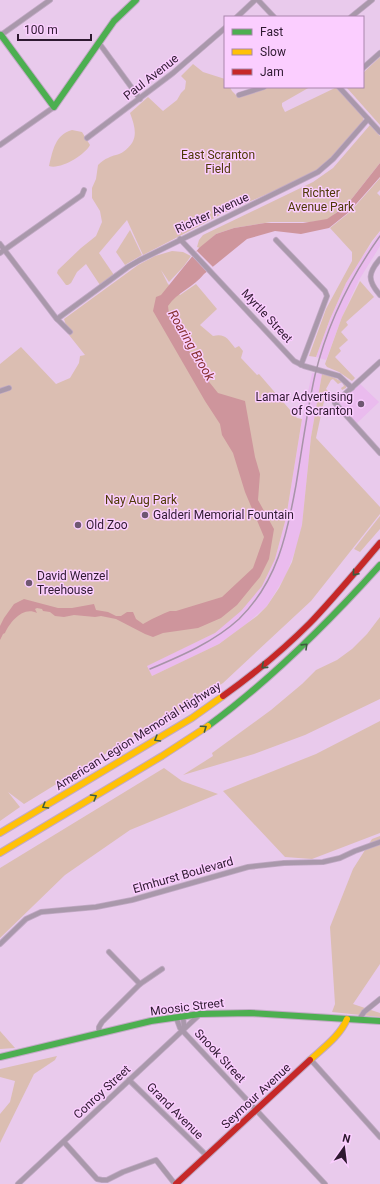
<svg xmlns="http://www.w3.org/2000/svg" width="380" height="1184" viewBox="0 0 380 1184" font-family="Roboto,sans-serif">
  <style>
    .built { fill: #eabbee }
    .green { fill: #dbbeb2 }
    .water { fill: #ce959c }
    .pier { fill: #e9caec }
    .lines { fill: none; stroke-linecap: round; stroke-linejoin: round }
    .street-casing { stroke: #c1a9c4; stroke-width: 6 }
    .fast-casing { stroke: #c1a9c4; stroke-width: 8 }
    .slow-casing { stroke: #c1a9c4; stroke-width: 8 }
    .jam-casing { stroke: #c1a9c4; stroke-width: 8 }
    .street { stroke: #a998ab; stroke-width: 4.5 }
    .fast { stroke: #4caf50; stroke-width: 6 }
    .slow { stroke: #ffc107; stroke-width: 6 }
    .jam { stroke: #c62828; stroke-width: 6 }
    .rail { stroke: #a794a8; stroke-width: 1.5 }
    .oneway { stroke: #3c5c3e }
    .poi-dot { fill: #6f5772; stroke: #fbceff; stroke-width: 1.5 }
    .labels { text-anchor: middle; stroke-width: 3; stroke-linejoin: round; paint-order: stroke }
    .street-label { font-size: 12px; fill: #2e1930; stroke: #fbceff }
    .park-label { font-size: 12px; fill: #4e3906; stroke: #fbceff }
    .poi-label { font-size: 12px; fill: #2e1930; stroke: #fbceff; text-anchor: start }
    .water-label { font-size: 13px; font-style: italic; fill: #853130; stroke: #fbceff }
  </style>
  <rect width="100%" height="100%" fill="#e9caec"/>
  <g class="built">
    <polygon points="380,232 380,246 359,280 351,297 342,317 326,360 316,357 330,319 346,283 355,267"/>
    <polygon points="312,373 322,374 311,437 302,525 297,546 286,575 267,606 245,625 219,644 152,676 146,666 215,633 275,559 286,518 302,420"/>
    <polygon points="358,382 379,402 356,424 337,403"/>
  </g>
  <g class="green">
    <polygon points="380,57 380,125 347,88 348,87 363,87 363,73"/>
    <path d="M193 64 203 72 225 79V87H230L232 91 238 97 265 87H310L282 103V106L285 112 337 87 364 116 363 121 335 156 312 174 226 212 143 255 127 220 99 253 114 275 100 285 86 264 77 272 71 283 68 285H66L57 273 58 270 81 248 96 236 102 222 100 211 92 198V188L96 179 98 165C101 162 105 159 108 158 113 155 119 155 123 152 139 141 136 129 130 113L148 97 163 111 177 100 181 93 185 89 186 81 181 76Z"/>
    <polygon points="370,125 380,136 380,163 350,201 331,217 326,220 311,222 271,222 234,228 216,234 200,248 197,247 199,240 203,235 313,182 333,168"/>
    <path d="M72 130 82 132 90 145C85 155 60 170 49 166 53 150 55 135 72 130Z"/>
    <polygon points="380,178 380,190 377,193 380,196 380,231 372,241 346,283 330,319 316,357 309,356 326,309 352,261 352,252 330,228 350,212"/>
    <polygon points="130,230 142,255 125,265 116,252"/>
    <path d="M172 251 183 252 191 256 184 266 169 282 161 270 168 284 180 295 196 284 217 309 200 325 213 336C225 333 228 339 235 348L239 346 243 351 241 358 257 375 259 374 297 418 302 419 286 518 275 559 262 586 241 611 215 633 147 666 152 676 219 644 257 616 267 606 279 588 292 562 302 525 311 437 322 374C332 376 338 379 346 385V388L342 390 341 388 344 386 342 382 338 384 333 379 331 380 326 389 333 396 337 392 338 394 330 402 326 399 324 401 316 438 380 507V514L311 601 223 683 170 718 146 729 24 804 8 792 20 807 0 821V364L21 347 56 384 70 378 79 363 80 356 85 355 69 335 64 319 138 265 155 256Z"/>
    <polygon points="360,281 374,297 346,322 348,325 341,332 348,340 339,348 341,351 335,357 355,378 352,381 339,372 327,367 325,364 342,317"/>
    <polygon points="380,516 380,529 360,552 354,549"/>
    <polygon points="380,617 380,699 305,735 254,754 183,775 213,756 212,753 271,710 302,684 316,670 337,660 352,649 367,634"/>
    <polygon points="380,721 380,833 312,859 285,857 223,791 316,754"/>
    <polygon points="164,768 182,781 218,794 130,830 65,875 0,938 0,868"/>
    <polygon points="380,836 380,964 353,1004 380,1013 380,1017 332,1012 335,1004 330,927 353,869 372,839"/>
    <polygon points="0,1031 15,1048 0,1049"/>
    <polygon points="57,1056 55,1060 34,1074 0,1143 0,1114 10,1102 15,1081 0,1077 0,1069"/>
  </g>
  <path class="water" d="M380 163V177L349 212 329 228 301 234 275 231 247 239 204 274C194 287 177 292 168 306L169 314 175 327 202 373 218 393 245 401 255 457 260 474 258 500 274 529 269 559 260 577 237 605 221 618 198 628 163 633 153 637 145 634 116 619 101 616 95 617 74 615 64 617 55 616 50 612 43 611 42 609 37 608 35 609 37 613C23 606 10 622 5 633L3 634 0 640V626L4 618 14 604 24 599 58 608H72L94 604 96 610 108 612 116 616H121L127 612H133L136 619 143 624 152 619 165 613 170 611H176L222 597 253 568 264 537 245 492 233 453 222 435 220 424 205 401 153 311 156 297 161 295 199 248 216 234 234 228 265 223H303L327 219 336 213 350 201Z"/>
  <polygon class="pier" points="197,251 214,268 208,273 191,255"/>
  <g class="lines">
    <g class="street-casing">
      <g id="street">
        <polyline points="258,0 274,17"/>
        <polyline points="237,17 255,0"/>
        <polyline points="351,17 372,0"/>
        <polyline points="0,34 1,35 50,0"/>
        <polyline points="99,43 140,99"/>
        <polyline points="363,68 380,53"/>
        <polyline points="339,87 380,132"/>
        <polyline points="239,95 264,87"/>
        <polyline points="87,138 173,73 225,28"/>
        <polyline points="0,145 54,107"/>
        <polyline points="180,239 294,361 304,366 339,376 352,388"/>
        <polyline points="276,240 325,291 327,296 301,365"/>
        <polyline points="0,244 56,318 70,332"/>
        <polyline points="0,253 82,195 84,190"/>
        <path d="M380 259C368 273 367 280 380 295"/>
        <polyline points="57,319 128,267 140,260 318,172 333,159 368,119"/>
        <polyline points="380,362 335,403 380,453"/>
        <polyline points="0,391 9,388"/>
        <polyline points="0,944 26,919 41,912 96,907 132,900 248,867 284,863 323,862 340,858 355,851 380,842"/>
        <polyline points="109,952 140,984"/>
        <polyline points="176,1017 180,1028 325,1184"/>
        <polyline points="359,1020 364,1012 380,999"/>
        <polyline points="183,1030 184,1026 183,1016"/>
        <polyline points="99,1034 99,1027 102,1022 140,984 162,969"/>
        <polyline points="311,1060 380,1137"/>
        <polyline points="129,1080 207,1156"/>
        <polyline points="64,1142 97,1179 102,1180 107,1180 123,1172 156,1160 175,1184"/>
        <polyline points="18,1184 199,1015"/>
      </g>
    </g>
    <g class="fast-casing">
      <g id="fast">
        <polyline points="0,36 1,35 54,107 114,21 136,0"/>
        <path d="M208 726C272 679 327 624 380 565"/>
        <polyline points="0,1057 151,1021 200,1014 250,1013 380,1021"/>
      </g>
    </g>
    <g class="slow-casing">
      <g id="slow">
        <polyline points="0,833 192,718 223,696"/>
        <polyline points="0,853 162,756 208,726"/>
        <path d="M310 1060C323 1048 340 1036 347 1019"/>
      </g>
    </g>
    <g class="jam-casing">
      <g id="jam">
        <path d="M223 696C254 674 283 650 310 623 334 598 357 570 380 543"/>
        <polyline points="176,1184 310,1060"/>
      </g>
    </g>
    <use href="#street" class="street"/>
    <use href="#fast" class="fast"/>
    <use href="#slow" class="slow"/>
    <use href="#jam" class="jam"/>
    <path class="rail" d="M150 669C181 656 214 642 239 619 277 582 287 535 296 485 302 449 307 411 315 375 327 325 350 278 380 236"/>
  </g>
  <defs><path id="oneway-chevron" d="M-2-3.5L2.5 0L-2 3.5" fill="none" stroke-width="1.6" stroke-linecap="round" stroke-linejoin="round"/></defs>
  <g class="oneway">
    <use href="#oneway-chevron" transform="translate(355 573) rotate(131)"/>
    <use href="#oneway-chevron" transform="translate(305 646) rotate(-44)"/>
    <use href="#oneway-chevron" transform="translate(264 666) rotate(140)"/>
    <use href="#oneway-chevron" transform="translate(204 728) rotate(-35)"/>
    <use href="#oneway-chevron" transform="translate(157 739) rotate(149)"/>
    <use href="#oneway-chevron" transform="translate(94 797) rotate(-31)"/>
    <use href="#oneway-chevron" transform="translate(45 806) rotate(149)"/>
  </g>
  <g class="poi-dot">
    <circle cx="361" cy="404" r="4"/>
    <circle cx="145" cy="515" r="4"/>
    <circle cx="78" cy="525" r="4"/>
    <circle cx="29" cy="583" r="4"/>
  </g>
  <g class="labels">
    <g class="street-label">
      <text transform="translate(151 77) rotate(-38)" y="4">Paul Avenue</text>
      <text transform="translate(212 213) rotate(-25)" y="4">Richter Avenue</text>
      <text transform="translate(267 316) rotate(47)" y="4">Myrtle Street</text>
      <text transform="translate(138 736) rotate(-32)" y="4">American Legion Memorial Highway</text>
      <text transform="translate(183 875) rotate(-16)" y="4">Elmhurst Boulevard</text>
      <text transform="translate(187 1007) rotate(-7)" y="4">Moosic Street</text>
      <text transform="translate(220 1056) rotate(47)" y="4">Snook Street</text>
      <text transform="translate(102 1092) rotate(-43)" y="4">Conroy Street</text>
      <text transform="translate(256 1096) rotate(-43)" y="4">Seymour Avenue</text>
      <text transform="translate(175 1111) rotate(45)" y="4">Grand Avenue</text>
    </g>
    <g class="park-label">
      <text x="218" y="159">East Scranton<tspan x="218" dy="14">Field</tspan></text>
      <text x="321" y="197">Richter<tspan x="321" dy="14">Avenue Park</tspan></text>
      <text x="141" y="504">Nay Aug Park</text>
    </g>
    <g class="poi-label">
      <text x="353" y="401" text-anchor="end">Lamar Advertising<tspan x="353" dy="14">of Scranton</tspan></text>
      <text x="153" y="519">Galderi Memorial Fountain</text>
      <text x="86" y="529">Old Zoo</text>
      <text x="37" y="580">David Wenzel<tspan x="37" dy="14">Treehouse</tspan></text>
    </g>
    <g class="water-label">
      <text transform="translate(192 345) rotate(60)" y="5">Roaring Brook</text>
    </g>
  </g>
  <rect x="224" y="16" width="140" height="72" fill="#fbceff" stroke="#a986ac"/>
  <rect x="232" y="29" width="20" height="6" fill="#4caf50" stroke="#a986ac"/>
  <text x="260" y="36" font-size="12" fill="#2e1930">Fast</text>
  <rect x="232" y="49" width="20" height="6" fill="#ffc107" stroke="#a986ac"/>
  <text x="260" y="56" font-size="12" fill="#2e1930">Slow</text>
  <rect x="232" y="69" width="20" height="6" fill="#c62828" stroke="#a986ac"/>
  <text x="260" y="76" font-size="12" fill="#2e1930">Jam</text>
  <g transform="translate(344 1148) rotate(14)" stroke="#fbceff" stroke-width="3" paint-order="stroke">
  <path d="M0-3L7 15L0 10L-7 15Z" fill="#2e1930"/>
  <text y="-6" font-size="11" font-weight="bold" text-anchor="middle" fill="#2e1930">N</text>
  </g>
  <path d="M18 34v6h73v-6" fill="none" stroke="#2e1930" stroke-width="2"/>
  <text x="24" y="34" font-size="12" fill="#2e1930" stroke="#fbceff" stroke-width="3" paint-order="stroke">100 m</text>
</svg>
